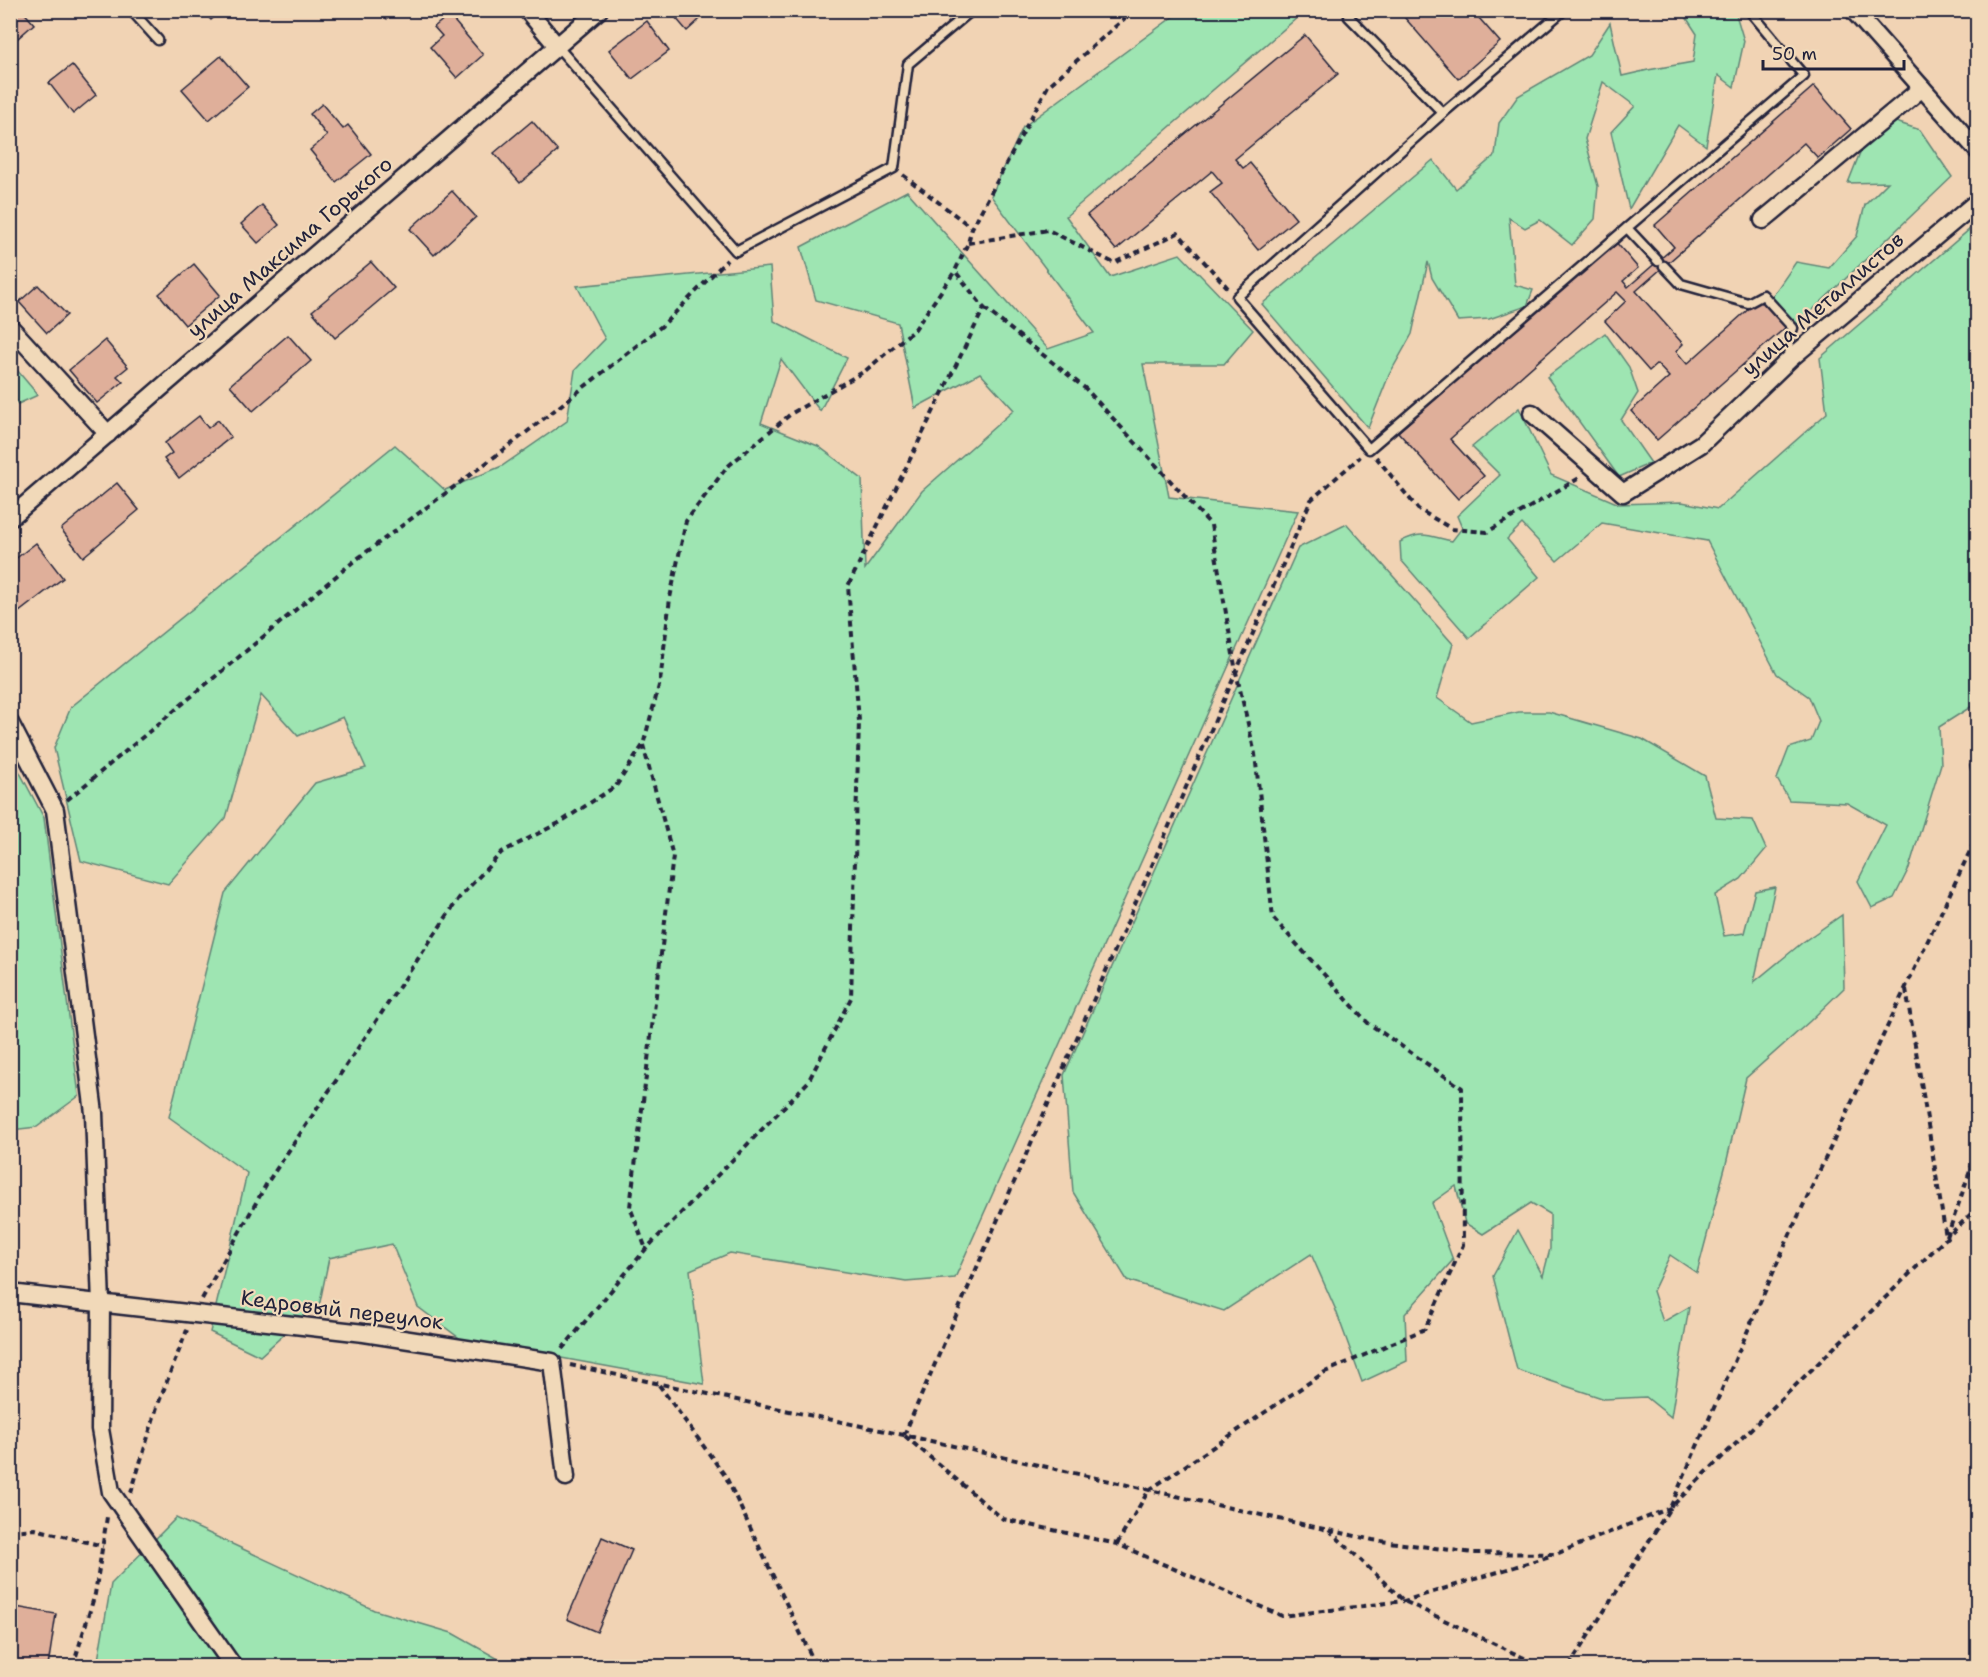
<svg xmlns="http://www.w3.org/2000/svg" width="1988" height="1677" viewBox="0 0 1988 1677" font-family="'Shantell Sans',sans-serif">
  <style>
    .green { fill: #9ee5b2; stroke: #608476; stroke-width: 1.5 }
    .building { fill: #dfaf9a; stroke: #22223b; stroke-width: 1.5 }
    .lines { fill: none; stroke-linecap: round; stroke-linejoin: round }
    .service-casing { stroke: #22223b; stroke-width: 13 }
    .minor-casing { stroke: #22223b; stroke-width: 21 }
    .path { stroke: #22223b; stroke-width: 4; stroke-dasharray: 6 4.5; stroke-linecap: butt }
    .service { stroke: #f1d9b9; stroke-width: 8 }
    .minor { stroke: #f1d9b9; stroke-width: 16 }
    .labels { text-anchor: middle; stroke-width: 4.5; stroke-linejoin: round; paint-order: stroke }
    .street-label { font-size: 21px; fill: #22223b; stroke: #f1d9b9 }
  </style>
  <rect width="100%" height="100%" fill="#f1d3b4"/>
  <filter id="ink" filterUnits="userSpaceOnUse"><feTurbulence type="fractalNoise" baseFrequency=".0167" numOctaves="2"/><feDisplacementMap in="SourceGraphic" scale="12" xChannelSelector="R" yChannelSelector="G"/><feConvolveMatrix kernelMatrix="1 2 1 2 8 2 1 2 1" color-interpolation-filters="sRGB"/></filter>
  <g filter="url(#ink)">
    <g class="green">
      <polygon points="1181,11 1302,11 1298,17 1066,216 1110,277 1180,254 1253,330 1224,364 1143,364 1169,497 1298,511 955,1278 906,1282 730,1253 690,1270 704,1384 462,1340 418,1307 392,1244 329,1258 320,1302 260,1356 210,1332 247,1173 169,1117 225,893 315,783 366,768 343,717 298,736 261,695 226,818 168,884 81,861 54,748 71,707 395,445 445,490 502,466 567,421 575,370 605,339 577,286 770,267 774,321 847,358 820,411 781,359 761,423 818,446 862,479 865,569 922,491 1014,410 980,373 915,408 898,323 816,300 801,247 907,191 1048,349 1094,333 991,196 1023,127"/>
      <polygon points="1682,11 1735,11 1744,41 1734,87 1718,75 1706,146 1678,125 1629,209 1611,132 1635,106 1603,82 1585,139 1598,186 1595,219 1572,245 1540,220 1525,228 1509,218 1515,285 1533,290 1527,306 1489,319 1458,321 1432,278 1428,262 1412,334 1389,375 1368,428 1262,304 1433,160 1456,189 1495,155 1499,123 1518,96 1589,55 1610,23 1622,76 1648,70 1693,62 1697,34"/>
      <polygon points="1896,122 1920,130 1952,177 1798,324 1771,298 1796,262 1829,268 1857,236 1865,205 1888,182 1848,183 1863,145"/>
      <path d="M1977 223V703L1939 727 1941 764 1909 868 1894 898 1872 908 1858 881 1886 825 1847 803 1789 800 1777 779 1789 748 1811 741 1819 721 1809 697 1777 674 1707 541 1602 523 1557 561 1522 524 1507 539 1539 577 1469 638 1401 560 1400 542C1423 530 1428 536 1452 541L1462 528 1457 516 1500 475 1472 447 1519 408 1551 475 1619 504 1682 502 1718 509 1827 413 1820 358Z"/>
      <polygon points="1605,333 1629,367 1638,393 1621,420 1651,463 1619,477 1547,377"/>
      <polygon points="11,363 38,395 18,404 11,394"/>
      <polygon points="1347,524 1453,644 1437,698 1471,722 1519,712 1549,712 1642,739 1705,776 1716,818 1753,820 1766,849 1741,879 1715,895 1724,936 1744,933 1755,891 1775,887 1754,982 1803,942 1842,915 1844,988 1810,1021 1746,1078 1726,1164 1697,1273 1670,1255 1653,1291 1663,1322 1689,1307 1671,1417 1646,1397 1605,1399 1517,1370 1493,1276 1518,1230 1543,1276 1550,1249 1550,1214 1531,1203 1483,1234 1465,1223 1456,1186 1432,1203 1453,1260 1405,1314 1407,1361 1362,1382 1335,1308 1311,1254 1224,1311 1127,1280 1073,1192 1064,1075 1298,548"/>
      <polygon points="10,754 44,818 79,1096 37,1127 11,1130"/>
      <polygon points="176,1518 374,1610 452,1633 511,1666 97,1666 111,1584"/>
    </g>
    <g class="building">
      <polygon points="10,10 22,10 34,24 10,45"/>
      <polygon points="202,10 222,10 211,20"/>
      <polygon points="381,10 398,10 387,19"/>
      <polygon points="669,10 710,10 687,31"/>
      <polygon points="1398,10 1472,10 1500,42 1458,79"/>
      <polygon points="449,15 483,55 457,78 430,47 442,36 434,27"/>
      <polygon points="647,21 669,51 632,79 609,50"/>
      <polygon points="1305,35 1338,74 1235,159 1243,168 1250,163 1296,219 1258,250 1210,192 1222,183 1212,171 1116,250 1087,215"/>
      <polygon points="221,56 248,87 209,120 182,89"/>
      <polygon points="72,65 96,95 73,114 49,83"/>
      <polygon points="1814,86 1851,129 1818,158 1804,143 1636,291 1683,344 1676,351 1687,364 1761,298 1786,327 1657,440 1631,411 1669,377 1657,364 1649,371 1605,321 1626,301 1617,292 1450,439 1484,476 1458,499 1398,432 1615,241 1638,268 1623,281 1628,287 1674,247 1655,225"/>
      <polygon points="322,104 343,129 348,125 371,154 336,182 310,150 327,136 310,114"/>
      <polygon points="532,121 558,151 520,183 494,153"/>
      <polygon points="452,191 476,217 434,255 410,229"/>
      <polygon points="262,205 279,225 258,243 241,224"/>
      <polygon points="371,262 394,288 335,338 312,311"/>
      <polygon points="194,264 220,295 185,325 159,294"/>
      <polygon points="38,285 67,315 47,333 19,302"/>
      <polygon points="288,335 311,361 253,411 230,385"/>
      <polygon points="105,340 128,367 117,376 123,382 97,403 69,370"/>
      <polygon points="199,416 208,428 218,420 231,437 179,478 164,459 172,453 165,443"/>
      <polygon points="117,483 139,510 83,557 61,529"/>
      <polygon points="36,543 63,578 10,619 10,563"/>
      <polygon points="602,1537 632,1550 597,1632 567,1619"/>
      <polygon points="10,1606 56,1614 48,1666 28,1666 10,1664"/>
    </g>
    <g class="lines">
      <g class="service-casing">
        <g id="service">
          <polyline points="131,10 158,40"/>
          <polyline points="1352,10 1349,17 1443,113"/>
          <polyline points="1564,10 1443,113 1237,297 1369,449 1804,76 1749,10"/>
          <polyline points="557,46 736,251 894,168 908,64 972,10"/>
          <polyline points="1627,228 1658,261"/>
          <polyline points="1664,266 1681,284 1748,303 1763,295 1793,328 1788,342 1791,358"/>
        </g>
      </g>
      <g class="minor-casing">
        <g id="minor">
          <polyline points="527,10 557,46"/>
          <polyline points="1853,10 1978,151"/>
          <polyline points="1763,220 1922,88"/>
          <polyline points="10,327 108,434"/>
          <polyline points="1532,413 1623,493 1701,444 1791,358 1978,201"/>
          <polyline points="10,518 599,10"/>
          <polyline points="10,723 55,810 94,1113 101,1304 100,1429 111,1492 233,1666"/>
          <polyline points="10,1293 364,1333 552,1362 566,1477"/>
        </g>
      </g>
      <g class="path">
        <polyline points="903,175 972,228"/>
        <polyline points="968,243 1048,230 1114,263 1178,233 1228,288"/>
        <polyline points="984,308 1086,389 1211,525 1236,672 1255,754 1273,918 1368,1023 1462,1088 1463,1245 1425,1329 1325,1372 1149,1490 1117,1544"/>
        <polyline points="1376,457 1418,509 1452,529 1487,532 1581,477"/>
        <polyline points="643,745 673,856 630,1207 646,1249"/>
        <polyline points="1978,745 1971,765 1978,802"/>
        <polyline points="67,800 353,562 509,446 663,325 727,260"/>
        <polyline points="1906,989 1946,1237"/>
        <polyline points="1947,1237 1978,1148"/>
        <polyline points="202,1299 267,1183 459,898 502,852 559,823 616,786 643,745 660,682 670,598 686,521 727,467 792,413 865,371 915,329 955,271 968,243 972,228 1048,86 1134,10"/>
        <polyline points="562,1349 646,1249 808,1082 851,998 859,721 848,586 984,308 955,271"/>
        <polyline points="570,1365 904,1435 1373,1540 1474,1553 1556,1554 1670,1508 1978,1207"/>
        <polyline points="659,1385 726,1477 816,1666"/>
        <polyline points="904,1435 1311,500 1360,457"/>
        <polyline points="905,1436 1003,1519 1117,1544 1282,1616 1404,1601 1553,1555"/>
        <polyline points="131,1493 157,1407 187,1330"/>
        <polyline points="1329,1530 1404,1601 1541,1666"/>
        <polyline points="10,1531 35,1529 103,1546"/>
        <polyline points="73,1666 95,1594 107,1517"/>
        <polyline points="1569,1666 1670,1508 1794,1225 1978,834"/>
      </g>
      <use href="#service" class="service"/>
      <use href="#minor" class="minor"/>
    </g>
  </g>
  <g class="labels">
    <g class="street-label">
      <text transform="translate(290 247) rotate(-41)" y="7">улица Максима Горького</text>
      <text transform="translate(1823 304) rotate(-41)" y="7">улица Металлистов</text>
      <text transform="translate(342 1310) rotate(7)" y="7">Кедровый переулок</text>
    </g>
  </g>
  <rect width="1988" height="1677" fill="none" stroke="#f1d9b9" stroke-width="36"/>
  <rect x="18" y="18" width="1952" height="1641" fill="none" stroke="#22223b" stroke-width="2" filter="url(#ink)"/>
  <path d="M1763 60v9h141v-9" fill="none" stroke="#22223b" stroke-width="3"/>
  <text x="1772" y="60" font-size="18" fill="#22223b" stroke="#f1d9b9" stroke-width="4.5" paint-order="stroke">50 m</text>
</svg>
